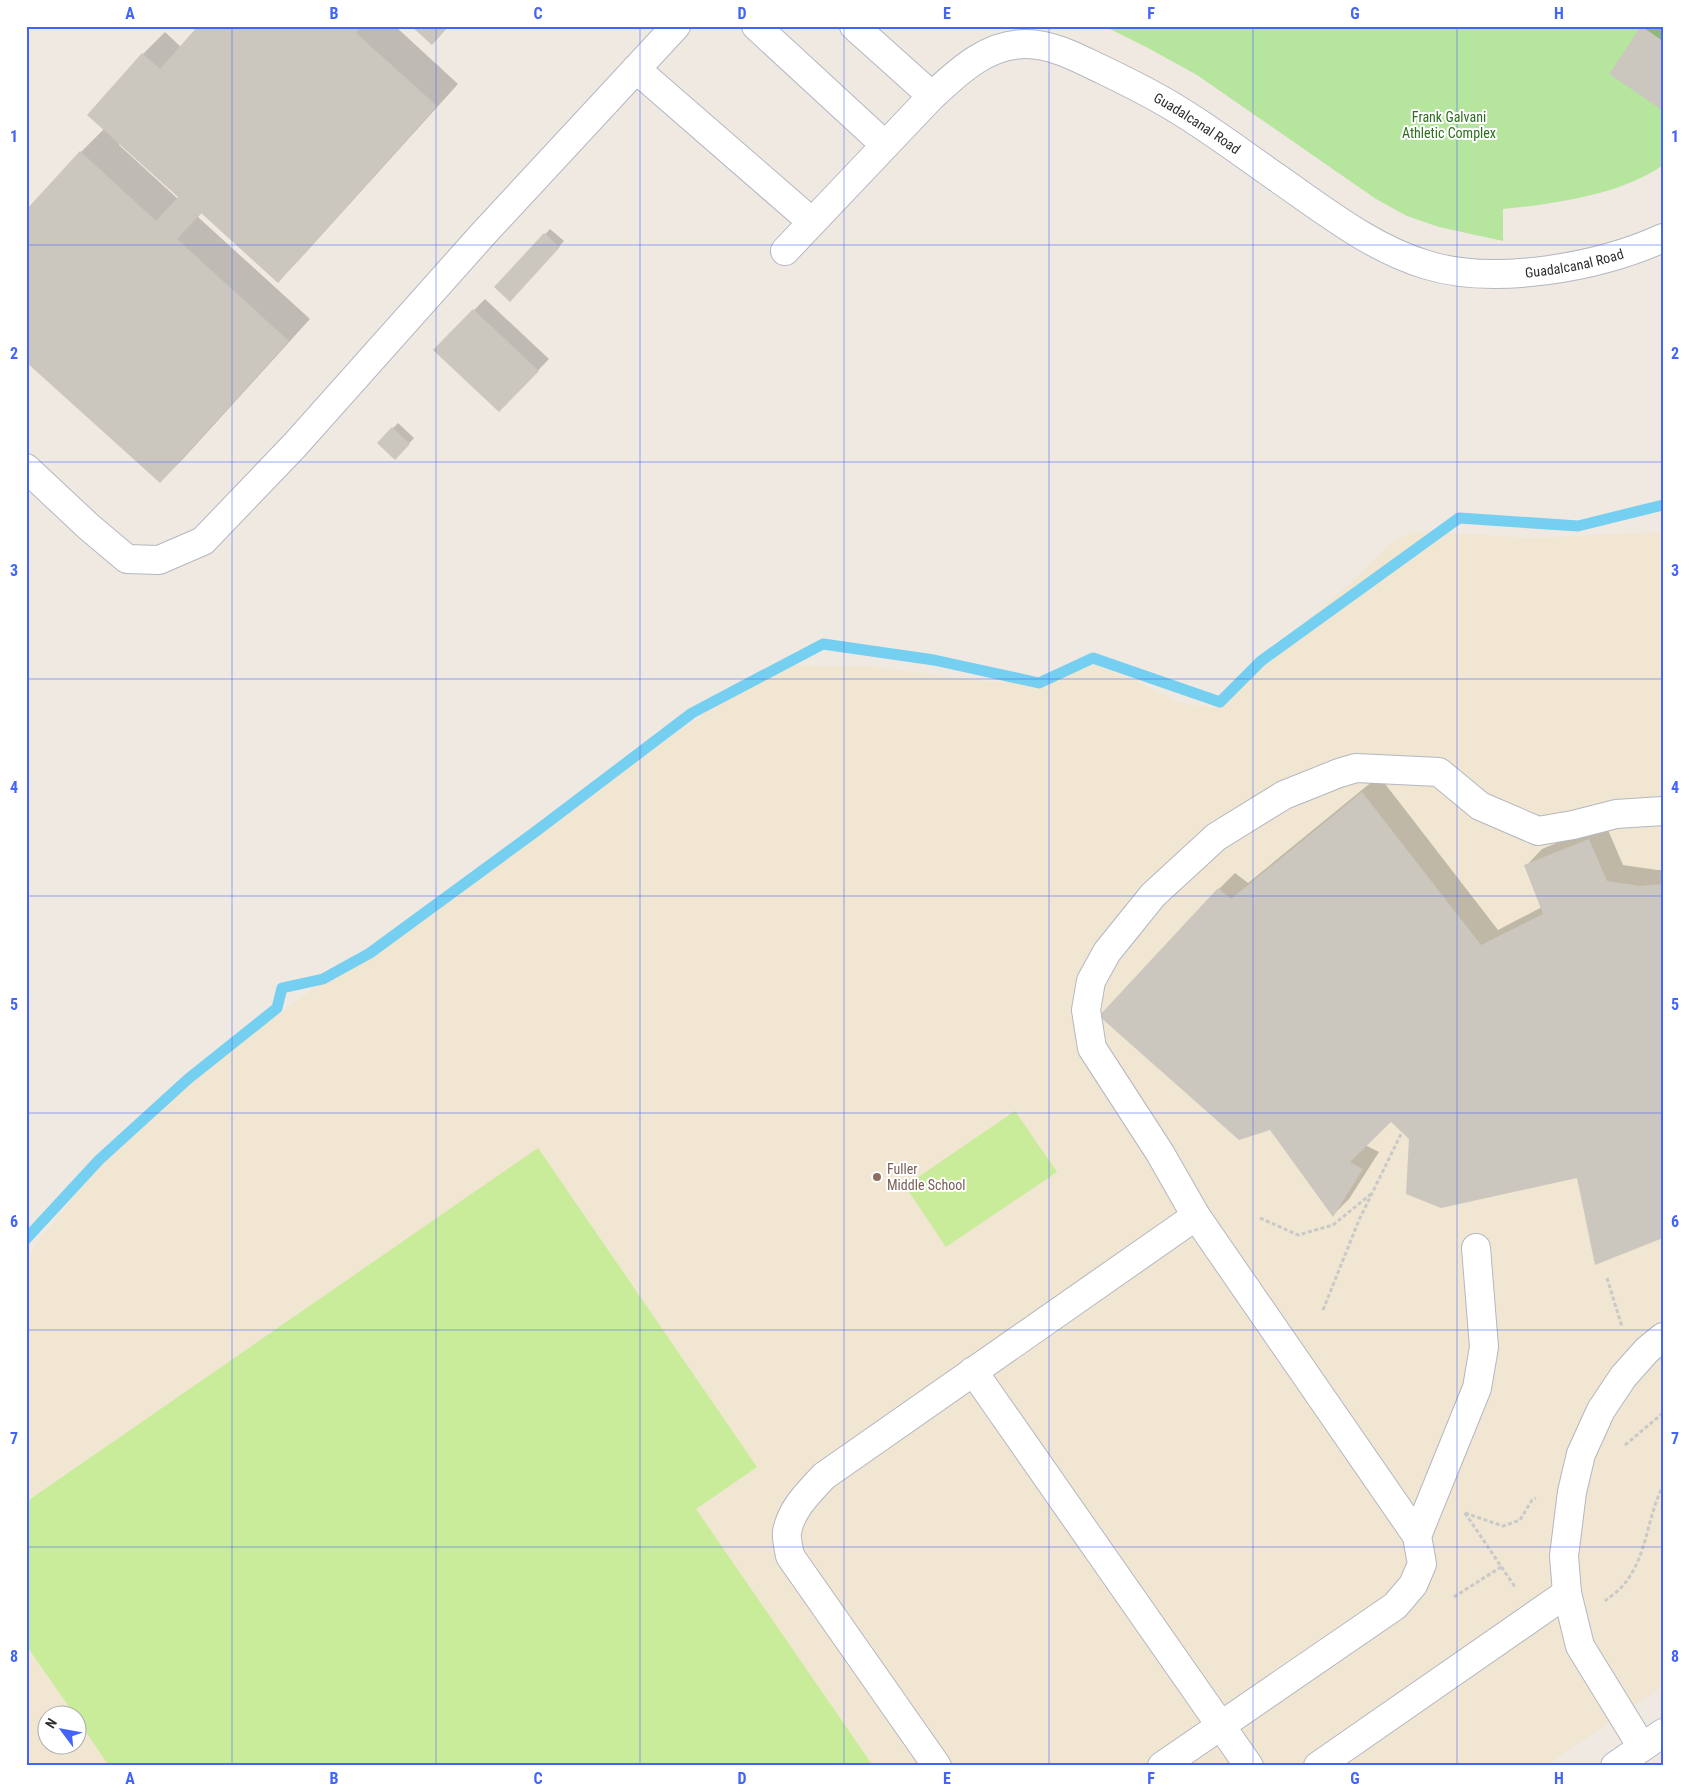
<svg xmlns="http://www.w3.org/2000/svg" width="1689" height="1792" viewBox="0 0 1689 1792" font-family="'Roboto Condensed',sans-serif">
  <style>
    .education { fill: #f0e6d1; fill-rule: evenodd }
    .green { fill: #b6e59e }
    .pitch { fill: #c9ec9a }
    .shadow { fill: #0003; fill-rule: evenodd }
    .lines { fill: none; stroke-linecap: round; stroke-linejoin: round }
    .stream { stroke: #75cff0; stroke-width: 11 }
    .building { fill: #cbc7bf }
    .minor-casing { stroke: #b4b7c1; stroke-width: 30 }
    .path { stroke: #c9c9c9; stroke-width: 3; stroke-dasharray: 4 2.5; stroke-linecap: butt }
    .minor { stroke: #fff; stroke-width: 28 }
    .grid { fill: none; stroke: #4264fb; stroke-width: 1; stroke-opacity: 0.55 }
    .education-dot { fill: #8d6e63; stroke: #fff; stroke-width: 2 }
    .labels { text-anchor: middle; stroke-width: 4; stroke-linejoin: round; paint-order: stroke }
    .park-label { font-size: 14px; fill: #2c6e1b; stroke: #fff }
    .street-label { font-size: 14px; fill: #2e2e2e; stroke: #fff }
    .education-label { font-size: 14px; fill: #785e54; stroke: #fff; text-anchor: start }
    .neatline { fill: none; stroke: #4264fb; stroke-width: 2 }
    .grid-label { font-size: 16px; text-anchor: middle; font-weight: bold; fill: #4264fb }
  </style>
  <rect width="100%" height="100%" fill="#efe9e1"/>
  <path class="education" d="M1413 532H1434L1534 538 1663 532V1686L1545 1766H26V1260L42 1236 140 1117 299 999 503 854 770 668 792 665 876 667 989 682 1039 683 1096 665 1140 683 1178 702 1213 708 1246 681 1305 623 1357 577 1394 540ZM48 1714H78V1744H48Z"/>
  <path class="green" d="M1104 26H1663V165C1621 195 1553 204 1503 209V241L1439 227 1407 216 1376 199 1197 75 1148 48Z"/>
  <g class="pitch">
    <polygon points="1015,1111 1057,1172 946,1247 905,1186"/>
    <polygon points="538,1148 757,1467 696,1509 873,1766 109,1766 78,1720 78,1714 74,1714 26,1645 26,1502"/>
  </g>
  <g class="shadow">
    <path d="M200 26H395L458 84 299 260 278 281 202 212 198 217 310 319 182 460 160 482 81 152 104 129 89 115 143 54 165 32 181 47ZM120 143 180 197 178 199 119 145Z"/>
    <polygon points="1643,26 1663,26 1662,108 1642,27"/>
    <polygon points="550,229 564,241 515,295 496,287"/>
    <polygon points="485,299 549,359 510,400 435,350"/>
    <polygon points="398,423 414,438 395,458 379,443"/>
    <polygon points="1379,776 1498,930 1542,907 1526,866 1542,849 1605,823 1623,865 1657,870 1663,870 1663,1236 1578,1176 1391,1120 1365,1145 1379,1152 1349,1199 1333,1215 1219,889 1235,873 1248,883"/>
  </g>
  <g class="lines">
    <polyline class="stream" points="26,1239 99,1160 188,1079 277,1008 282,988 323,979 370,953 535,832 692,713 823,644 934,660 1039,683 1093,658 1220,702 1261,661 1459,518 1578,526 1663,505"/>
  </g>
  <g class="building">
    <polygon points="198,26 362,26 356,33 437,106 278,283 201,213 177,239 289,341 160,483 26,362 26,210 80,151 156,221 178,197 87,115 142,53 160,69"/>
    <polygon points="411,26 449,26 432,45"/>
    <polygon points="1641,26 1663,41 1662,110 1609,74"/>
    <polygon points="544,233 560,247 510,302 494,287"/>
    <polygon points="473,309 539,371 499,412 433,350"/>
    <polygon points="392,427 410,444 395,460 377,443"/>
    <polygon points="1362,792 1481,945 1543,914 1524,865 1589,839 1607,881 1640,886 1663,884 1663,1238 1595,1265 1577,1178 1441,1208 1406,1194 1409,1139 1391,1122 1350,1162 1363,1169 1333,1217 1270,1130 1239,1140 1099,1016 1218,888 1231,899"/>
  </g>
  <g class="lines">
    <g class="minor-casing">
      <g id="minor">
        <polyline points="756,26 885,145"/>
        <polyline points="854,26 932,96"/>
        <polyline points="636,69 812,222"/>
        <path id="s1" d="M785 251 932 96C959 71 987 44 1026 44 1053 44 1080 59 1103 70 1128 82 1152 94 1175 108 1210 129 1243 154 1276 177 1325 211 1371 248 1427 265 1496 286 1599 267 1663 238"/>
        <polyline points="26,468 89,527 127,559 159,560 203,541 295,445 484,233 676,26"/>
        <polyline points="1196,1216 1160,1153 1092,1048 1086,1010 1091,981 1107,952 1153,895 1216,837 1284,795 1339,773 1356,768 1439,772 1480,806 1538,831 1573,825 1616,814 1663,811"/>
        <polyline points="973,1371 1249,1766"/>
        <polyline points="1417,1536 1477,1388 1484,1347 1476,1248"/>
        <polyline points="1642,1747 1580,1646 1567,1593 1564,1556 1572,1492 1581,1454 1601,1410 1623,1377 1647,1350 1663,1337"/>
        <path d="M937 1766 790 1556C789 1549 786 1539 787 1532 791 1509 809 1492 824 1476L1196 1216 1417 1536 1422 1564 1413 1585 1395 1606 1162 1766"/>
        <polyline points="1318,1766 1567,1593"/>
        <polyline points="1615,1766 1663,1733"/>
      </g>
    </g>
    <g class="path">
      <polyline points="1260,1218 1298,1235 1333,1225 1371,1194"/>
      <polyline points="1607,1278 1622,1327"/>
      <polyline points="1323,1310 1359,1220 1402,1132"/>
      <polyline points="1625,1445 1663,1413"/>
      <polyline points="1465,1513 1515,1587"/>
      <polyline points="1465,1513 1503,1526 1520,1520 1532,1500 1536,1498"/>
      <polyline points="1454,1597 1501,1567"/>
      <path d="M1605 1601C1611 1596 1620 1590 1625 1583 1647 1556 1647 1517 1663 1486"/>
    </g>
    <use href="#minor" class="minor"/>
  </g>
  <path class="grid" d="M232 26V1766M436 26V1766M640 26V1766M844 26V1766M1049 26V1766M1253 26V1766M1457 26V1766M26 245H1663M26 462H1663M26 679H1663M26 896H1663M26 1113H1663M26 1330H1663M26 1547H1663"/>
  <circle class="education-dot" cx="877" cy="1177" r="5"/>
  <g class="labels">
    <g class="park-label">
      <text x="1449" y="122">Frank Galvani<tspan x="1449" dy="16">Athletic Complex</tspan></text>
    </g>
    <g class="street-label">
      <text dy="5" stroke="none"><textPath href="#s1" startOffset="514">Guadalcanal Road</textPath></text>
      <text dy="5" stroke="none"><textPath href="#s1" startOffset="934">Guadalcanal Road</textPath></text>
    </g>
    <g class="education-label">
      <text x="887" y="1174">Fuller<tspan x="887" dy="16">Middle School</tspan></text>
    </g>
  </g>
  <rect width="1689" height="1792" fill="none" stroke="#ffffff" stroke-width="55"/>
  <g transform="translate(62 1730) rotate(302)"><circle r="24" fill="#ffffff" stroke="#ababab"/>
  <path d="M0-4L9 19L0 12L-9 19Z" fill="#4264fb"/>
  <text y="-8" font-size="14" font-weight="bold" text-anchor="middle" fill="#2e2e2e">N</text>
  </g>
  <rect x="28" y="28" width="1634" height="1736" class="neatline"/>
  <g class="grid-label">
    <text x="130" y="19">A</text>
    <text x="334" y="19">B</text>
    <text x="538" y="19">C</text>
    <text x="742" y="19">D</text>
    <text x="947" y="19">E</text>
    <text x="1151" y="19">F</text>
    <text x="1355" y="19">G</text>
    <text x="1559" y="19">H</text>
    <text x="14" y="142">1</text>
    <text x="1675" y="142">1</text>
    <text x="14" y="359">2</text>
    <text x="1675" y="359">2</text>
    <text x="14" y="576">3</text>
    <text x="1675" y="576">3</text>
    <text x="14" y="793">4</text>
    <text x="1675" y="793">4</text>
    <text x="14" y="1010">5</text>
    <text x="1675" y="1010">5</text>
    <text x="14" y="1227">6</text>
    <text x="1675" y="1227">6</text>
    <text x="14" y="1444">7</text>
    <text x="1675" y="1444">7</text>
    <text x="14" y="1662">8</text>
    <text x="1675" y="1662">8</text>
    <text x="130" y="1784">A</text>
    <text x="334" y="1784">B</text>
    <text x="538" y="1784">C</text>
    <text x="742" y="1784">D</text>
    <text x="947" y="1784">E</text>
    <text x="1151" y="1784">F</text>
    <text x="1355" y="1784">G</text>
    <text x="1559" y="1784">H</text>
  </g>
</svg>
